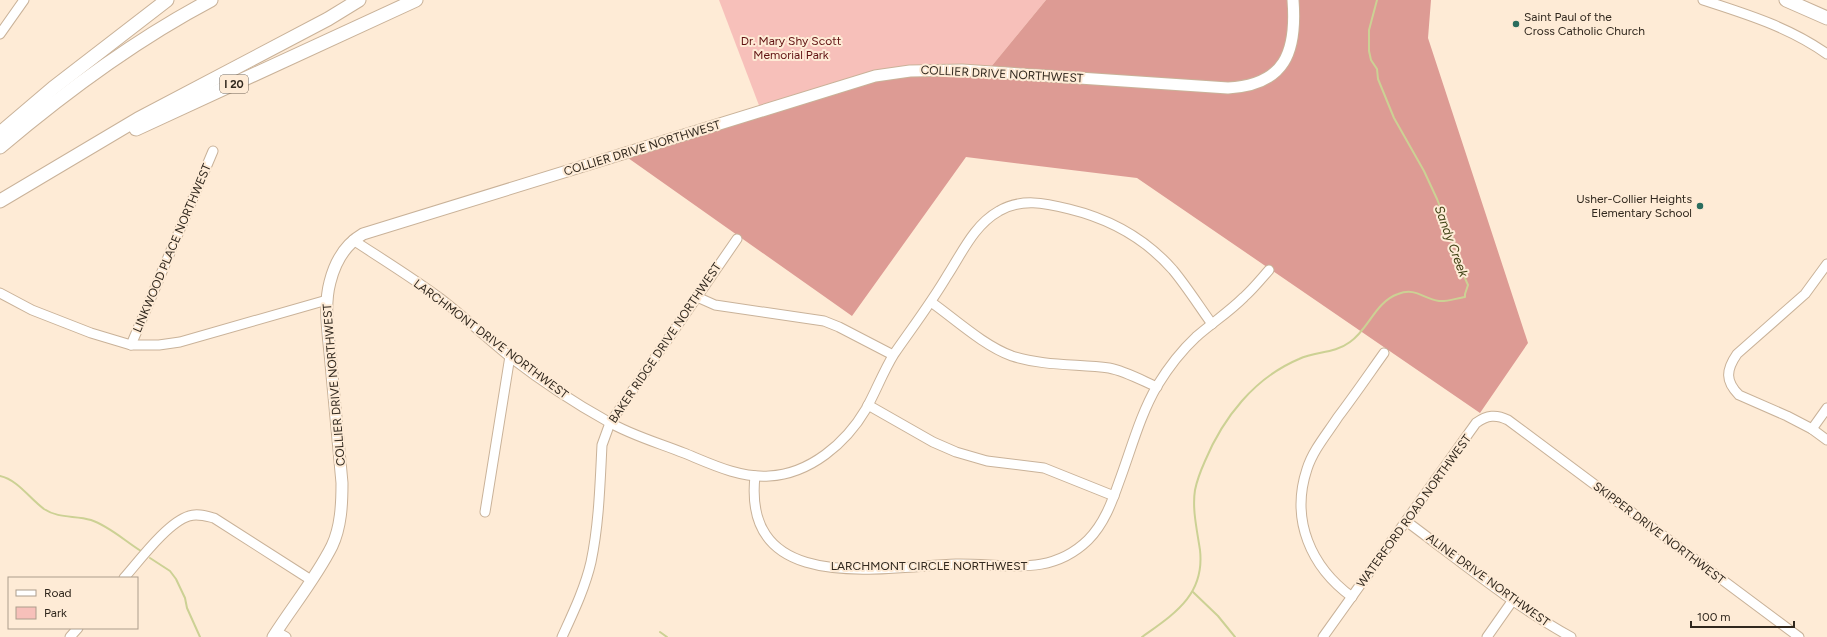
<svg xmlns="http://www.w3.org/2000/svg" width="1827" height="637" viewBox="0 0 1827 637" font-family="Figtree,sans-serif">
  <style>
    .green { fill: #f7c0ba }
    .forest { fill: #dd9b94 }
    .lines { fill: none; stroke-linecap: round; stroke-linejoin: round }
    .stream { stroke: #ccd194; stroke-width: 2 }
    .minor-casing { stroke: #c9b299; stroke-width: 11 }
    .major-casing { stroke: #c9b299; stroke-width: 13 }
    .highway-casing { stroke: #c9b299; stroke-width: 15 }
    .minor { stroke: #fff; stroke-width: 9 }
    .major { stroke: #fff; stroke-width: 11 }
    .highway { stroke: #fff; stroke-width: 13 }
    .poi-dot { fill: #2a6d5e; stroke: #feebd6; stroke-width: 1.5 }
    .labels { text-anchor: middle; stroke-width: 4; stroke-linejoin: round; paint-order: stroke }
    .shield { fill: #feebd6; stroke: #6e6255; stroke-width: 1 }
    .shield-label { font-size: 11px; font-weight: bold; fill: #31281e }
    .poi-label { font-size: 12px; fill: #31281e; stroke: #feebd6; text-anchor: start }
    .park-label { font-size: 12px; fill: #601212; stroke: #feebd6 }
    .street-label { font-size: 12px; fill: #31281e; stroke: #feebd6 }
    .water-label { font-size: 13px; font-style: italic; fill: #404214; stroke: #feebd6 }
  </style>
  <rect width="100%" height="100%" fill="#feebd6"/>
  <polygon class="green" points="719,0 1046,0 986,73 760,108"/>
  <polygon class="forest" points="1046,0 1431,0 1428,38 1528,343 1480,413 1137,178 966,157 852,316 621,153 873,74 986,73"/>
  <g class="lines">
    <g class="stream">
      <path d="M0 476C18 480 29 498 44 509 59 519 75 515 91 520 109 526 125 541 141 551"/>
      <polyline points="150,558 170,571 176,579 185,598 187,608 200,637"/>
      <polyline points="1193,592 1218,616 1235,637"/>
      <polyline points="660,632 667,637"/>
      <path d="M1142 637C1174 614 1205 595 1200 550 1197 530 1192 509 1195 490 1197 480 1201 470 1205 461 1223 418 1254 378 1299 359 1316 351 1334 354 1350 342 1369 329 1375 302 1398 294 1416 287 1423 299 1439 301 1447 302 1457 298 1465 297V294L1468 285 1460 267 1456 246 1437 199 1424 171 1394 118 1378 79 1377 69 1371 60 1369 51V30L1377 0"/>
    </g>
    <g class="minor-casing">
      <g id="minor">
        <path d="M1703 0C1746 14 1789 27 1827 54"/>
        <polyline points="0,34 24,0"/>
        <path d="M353 240C382 259 413 278 441 299 464 317 486 337 509 356 540 380 573 402 607 421 630 435 659 443 684 453 711 464 739 478 769 476 810 474 846 443 866 409 876 391 883 372 894 354 912 328 931 303 947 276 962 253 974 225 999 211 1021 198 1045 203 1069 209 1110 219 1145 238 1173 270 1187 287 1199 306 1212 324"/>
        <path d="M1827 264 1805 294 1737 354C1726 370 1725 381 1739 395L1787 416 1812 429 1827 440"/>
        <polyline points="0,293 32,310 91,333 131,345 159,345 180,342 327,300"/>
        <polyline points="697,297 715,305 824,321 839,327 893,355"/>
        <path d="M931 302C955 319 984 346 1012 356 1043 366 1077 364 1109 368 1125 371 1141 380 1157 387"/>
        <polyline points="131,345 213,151"/>
        <polyline points="868,405 933,442 956,452 987,461 1044,468 1114,496"/>
        <polyline points="1812,429 1827,408"/>
        <path d="M755 476C742 596 881 567 956 564 1004 563 1049 578 1088 540 1104 524 1112 502 1119 482 1131 450 1140 415 1157 386 1168 368 1181 351 1196 337 1212 323 1229 312 1244 297 1253 289 1261 279 1269 270"/>
        <polyline points="485,512 510,356"/>
        <path d="M1406 521C1460 561 1513 605 1571 637"/>
        <path d="M124 578C139 561 168 522 189 516 197 513 206 516 214 518L311 580"/>
        <path d="M1352 597C1311 567 1290 520 1307 469 1313 450 1327 434 1338 417 1354 396 1369 374 1384 353"/>
        <polyline points="277,632 286,637"/>
        <polyline points="70,637 78,628"/>
        <path d="M562 637C573 613 585 588 591 562 599 524 600 484 602 445L610 423 737 239"/>
        <path d="M1323 637 1476 423C1487 415 1496 414 1508 420L1799 637"/>
        <polyline points="1487,637 1513,600"/>
      </g>
    </g>
    <g class="major-casing">
      <path id="major" d="M273 637C292 607 316 578 332 546 341 527 342 504 342 483 338 443 335 404 331 364 329 338 323 308 330 282 335 262 344 245 363 234L875 76 910 71 962 70 1228 88C1285 85 1297 52 1293 0"/>
    </g>
    <g class="highway-casing">
      <g id="highway">
        <polyline points="1786,0 1827,18"/>
        <polyline points="136,129 416,0"/>
        <polyline points="0,133 53,88 167,0"/>
        <path d="M0 147C65 92 135 40 211 0"/>
        <polyline points="0,201 138,119 328,19 359,0"/>
      </g>
    </g>
    <use href="#minor" class="minor"/>
    <use href="#major" class="major"/>
    <use href="#highway" class="highway"/>
  </g>
  <g class="poi-dot">
    <circle cx="1516" cy="24" r="4"/>
    <circle cx="1700" cy="206" r="4"/>
  </g>
  <g class="labels">
    <rect class="shield" x="220" y="75" width="28" height="18" rx="3"/>
    <g class="shield-label">
      <text x="234" y="88">I 20</text>
    </g>
    <g class="poi-label">
      <text x="1524" y="21">Saint Paul of the<tspan x="1524" dy="14">Cross Catholic Church</tspan></text>
      <text x="1692" y="203" text-anchor="end">Usher-Collier Heights<tspan x="1692" dy="14">Elementary School</tspan></text>
    </g>
    <g class="park-label">
      <text x="791" y="45">Dr. Mary Shy Scott<tspan x="791" dy="14">Memorial Park</tspan></text>
    </g>
    <g class="street-label">
      <text transform="translate(1002 74) rotate(3)" y="4">COLLIER DRIVE NORTHWEST</text>
      <text transform="translate(642 148) rotate(-17)" y="4">COLLIER DRIVE NORTHWEST</text>
      <text transform="translate(172 248) rotate(-67)" y="4">LINKWOOD PLACE NORTHWEST</text>
      <text transform="translate(491 339) rotate(37)" y="4">LARCHMONT DRIVE NORTHWEST</text>
      <text transform="translate(665 343) rotate(-56)" y="4">BAKER RIDGE DRIVE NORTHWEST</text>
      <text transform="translate(334 385) rotate(-95)" y="4">COLLIER DRIVE NORTHWEST</text>
      <text transform="translate(1414 511) rotate(-54)" y="4">WATERFORD ROAD NORTHWEST</text>
      <text transform="translate(1659 533) rotate(37)" y="4">SKIPPER DRIVE NORTHWEST</text>
      <text x="929" y="570">LARCHMONT CIRCLE NORTHWEST</text>
      <text transform="translate(1488 580) rotate(36)" y="4">ALINE DRIVE NORTHWEST</text>
    </g>
    <g class="water-label">
      <text transform="translate(1452 241) rotate(70)" y="5">Sandy Creek</text>
    </g>
  </g>
  <rect x="8" y="577" width="130" height="52" fill="#feebd6" stroke="#ac9d8c"/>
  <rect x="16" y="590" width="20" height="6" fill="#ffffff" stroke="#ac9d8c"/>
  <text x="44" y="597" font-size="12" fill="#31281e">Road</text>
  <rect x="16" y="607" width="20" height="12" fill="#f7c0ba" stroke="#ac9d8c"/>
  <text x="44" y="617" font-size="12" fill="#31281e">Park</text>
  <path d="M1691 621v6h103v-6" fill="none" stroke="#31281e" stroke-width="2"/>
  <text x="1697" y="621" font-size="12" fill="#31281e" stroke="#feebd6" stroke-width="3" paint-order="stroke">100 m</text>
</svg>
